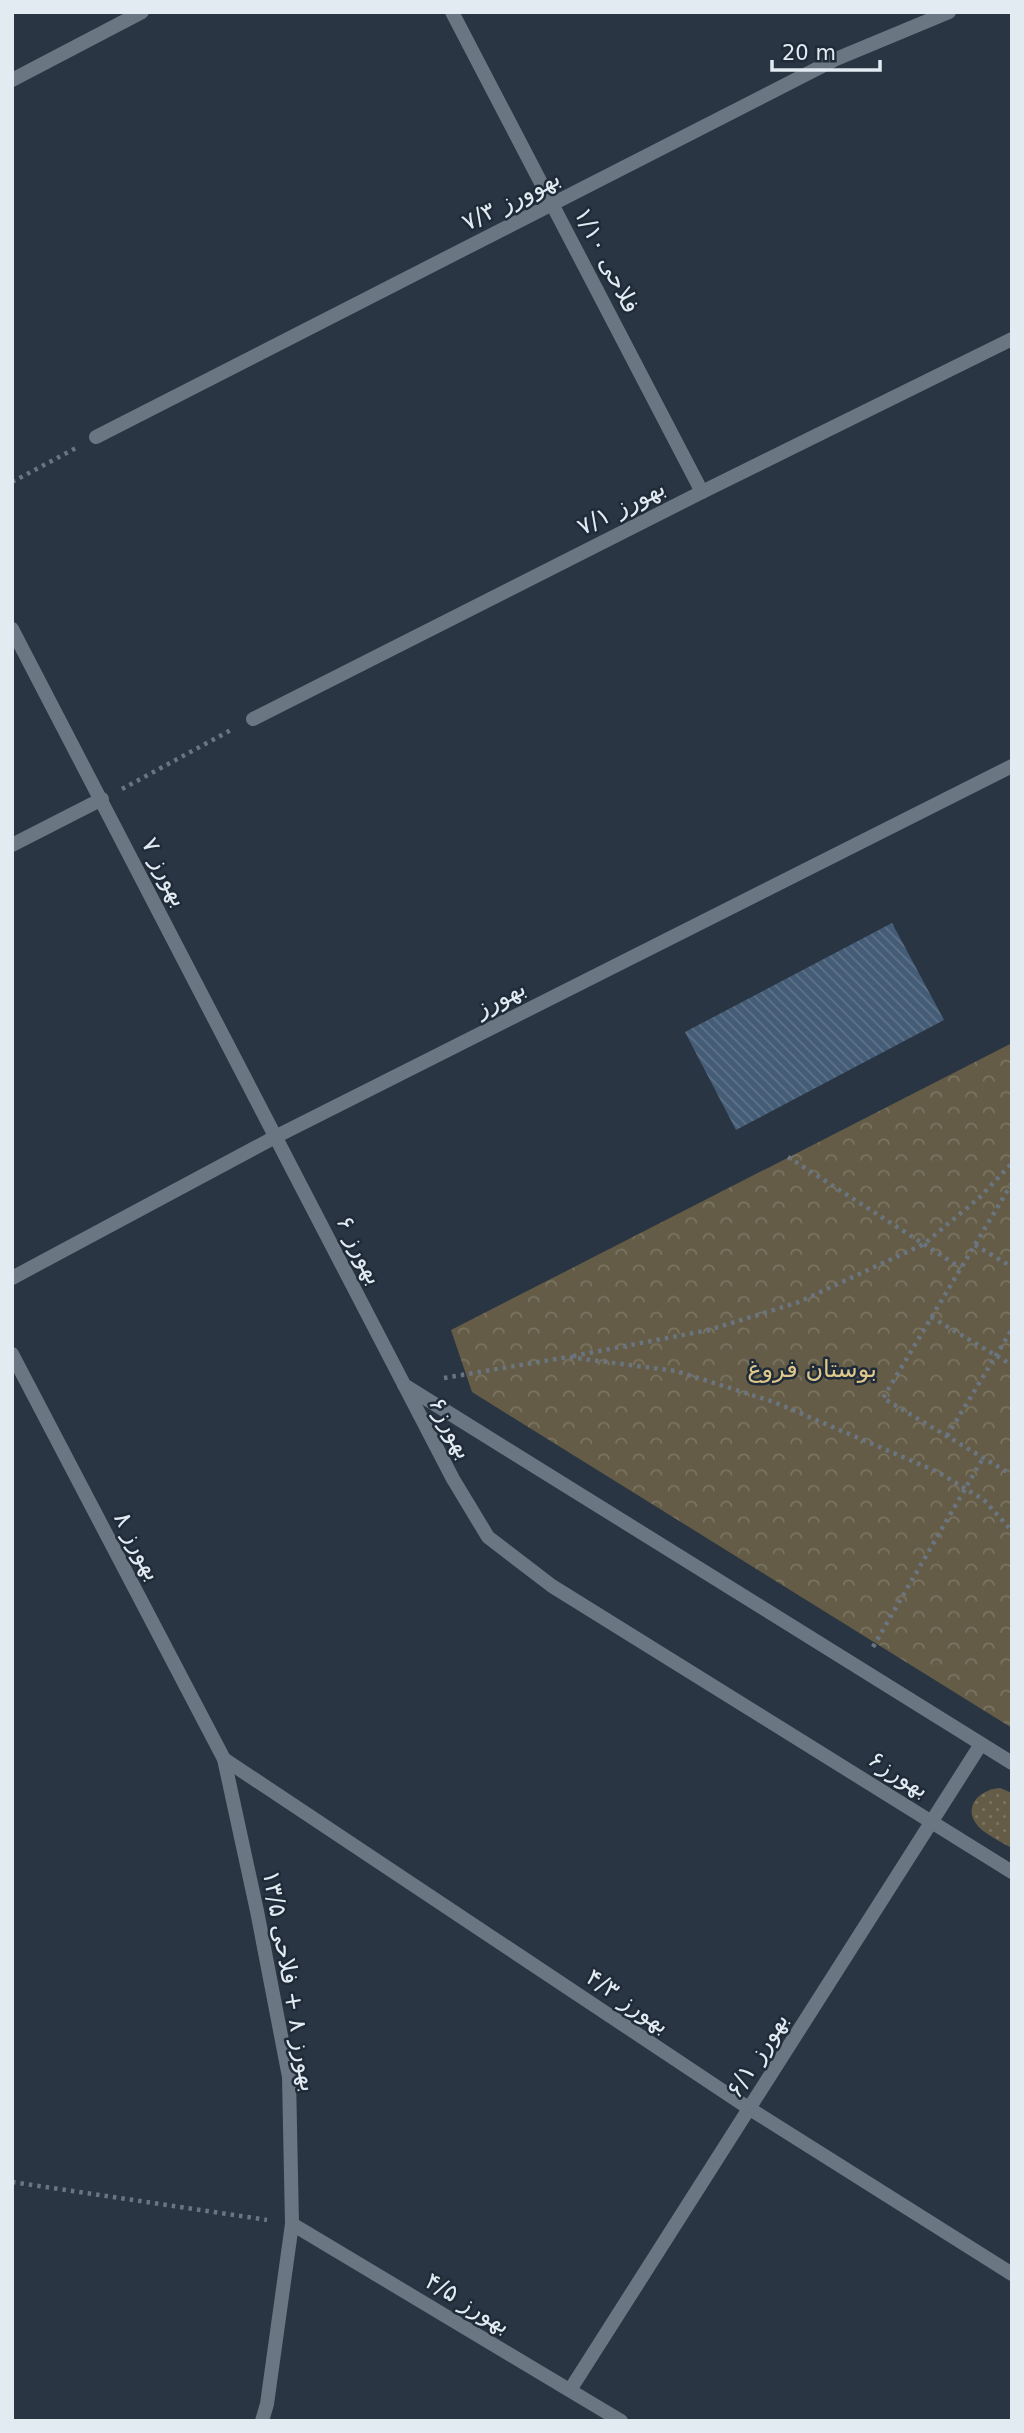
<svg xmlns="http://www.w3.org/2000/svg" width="1024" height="2433" viewBox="0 0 1024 2433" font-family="'DejaVu Sans',Vazirmatn,sans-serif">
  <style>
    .grass { fill: url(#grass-dots) }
    .park { fill: url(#park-crowns) }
    .building { fill: url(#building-back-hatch) }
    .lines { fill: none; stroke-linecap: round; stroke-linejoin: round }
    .path { stroke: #6a7580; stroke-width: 4.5; stroke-dasharray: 3.5 5; stroke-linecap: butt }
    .minor { stroke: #6b7683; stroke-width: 14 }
    .tertiary { stroke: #6b7683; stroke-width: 14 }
    .labels { text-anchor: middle; stroke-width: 5; stroke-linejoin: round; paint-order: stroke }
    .street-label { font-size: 24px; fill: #e2eaf2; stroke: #1f2b38 }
    .park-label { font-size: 24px; fill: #dec88c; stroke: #1f2b38 }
  </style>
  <defs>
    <pattern id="grass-dots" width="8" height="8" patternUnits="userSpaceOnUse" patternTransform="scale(1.75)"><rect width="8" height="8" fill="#645c46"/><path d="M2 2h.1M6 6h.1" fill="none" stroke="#7a7461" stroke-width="1.8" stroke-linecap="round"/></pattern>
    <pattern id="park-crowns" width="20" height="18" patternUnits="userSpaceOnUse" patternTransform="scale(1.75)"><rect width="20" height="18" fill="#645c46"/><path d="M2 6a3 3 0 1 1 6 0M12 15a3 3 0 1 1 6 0" fill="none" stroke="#7a7461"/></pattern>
    <pattern id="building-back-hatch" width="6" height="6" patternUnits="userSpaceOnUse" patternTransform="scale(1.75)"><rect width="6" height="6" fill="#445c76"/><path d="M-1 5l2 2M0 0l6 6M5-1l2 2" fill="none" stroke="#5f748a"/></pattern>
  </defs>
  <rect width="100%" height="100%" fill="#293542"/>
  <path class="grass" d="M1000 1788 1012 1793V1848C1002 1843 991 1837 982 1830 960 1811 976 1790 1000 1788Z"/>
  <polygon class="park" points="1012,1043 1012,1728 472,1392 451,1330"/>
  <polygon class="building" points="892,923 944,1020 736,1130 685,1032"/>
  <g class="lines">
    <g class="path">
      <polyline points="12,482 76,448"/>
      <polyline points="122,789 231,730"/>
      <polyline points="788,1157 961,1268"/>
      <polyline points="1012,1183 883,1398 1012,1475"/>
      <polyline points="975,1245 1012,1267"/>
      <polyline points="931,1317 1012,1365"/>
      <polyline points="573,1356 709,1330 799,1302 924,1244 980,1197 1012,1163"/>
      <polyline points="444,1378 568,1357 676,1371 774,1402 938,1472 984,1500 1012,1531"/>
      <polyline points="947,1436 1012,1329"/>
      <polyline points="873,1647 983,1458"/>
      <polyline points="12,2182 267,2220"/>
    </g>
    <g class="minor">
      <polyline points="452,12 702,492"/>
      <polyline points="12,80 142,12"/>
      <polyline points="96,437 836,59 949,12"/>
      <polyline points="12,629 453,1479 488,1537 552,1586 1012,1872"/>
      <polyline points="253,719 702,492 1012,339"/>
      <polyline points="12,845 102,799"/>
      <polyline points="12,1354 224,1759 257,1911 289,2077 292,2224 267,2404 262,2421"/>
      <polyline points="404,1385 1012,1763"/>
      <polyline points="224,1759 750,2109 1012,2274"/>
      <polyline points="292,2224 621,2421"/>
      <polyline points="570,2390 981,1744"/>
    </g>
    <polyline class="tertiary" points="12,1278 277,1136 1012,766"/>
  </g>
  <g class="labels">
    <g class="street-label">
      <text transform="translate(511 200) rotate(-27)" y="8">بهوورز ۷/۳</text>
      <text transform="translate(607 260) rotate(63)" y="8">فلاحی ۱/۱۰</text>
      <text transform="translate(621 507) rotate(-27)" y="8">بهورز ۷/۱</text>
      <text transform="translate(165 872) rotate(63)" y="8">بهورز ۷</text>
      <text transform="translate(500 998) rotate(-27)" y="8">بهورز</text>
      <text transform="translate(360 1250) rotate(63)" y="8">بهورز ۶</text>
      <text transform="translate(451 1428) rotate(62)" y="8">بهورز۶</text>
      <text transform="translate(138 1546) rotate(62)" y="8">بهورز ۸</text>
      <text transform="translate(899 1774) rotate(32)" y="8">بهورز۶</text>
      <text transform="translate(290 1981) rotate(80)" y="8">بهورز ۸ + فلاحی ۱۳/۵</text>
      <text transform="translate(628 2001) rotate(34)" y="8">بهورز ۴/۳</text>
      <text transform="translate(757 2055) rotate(-58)" y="8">بهورز ۶/۱</text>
      <text transform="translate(468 2303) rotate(31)" y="8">بهورز ۴/۵</text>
    </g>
    <g class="park-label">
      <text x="812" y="1377">بوستان فروغ</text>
    </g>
  </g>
  <rect width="1024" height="2433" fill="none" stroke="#e2eaf2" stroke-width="28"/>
  <path d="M772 60v10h108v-10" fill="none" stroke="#e2eaf2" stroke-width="3.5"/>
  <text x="782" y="60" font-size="21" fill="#e2eaf2" stroke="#1f2b38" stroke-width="5" paint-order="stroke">20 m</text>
</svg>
